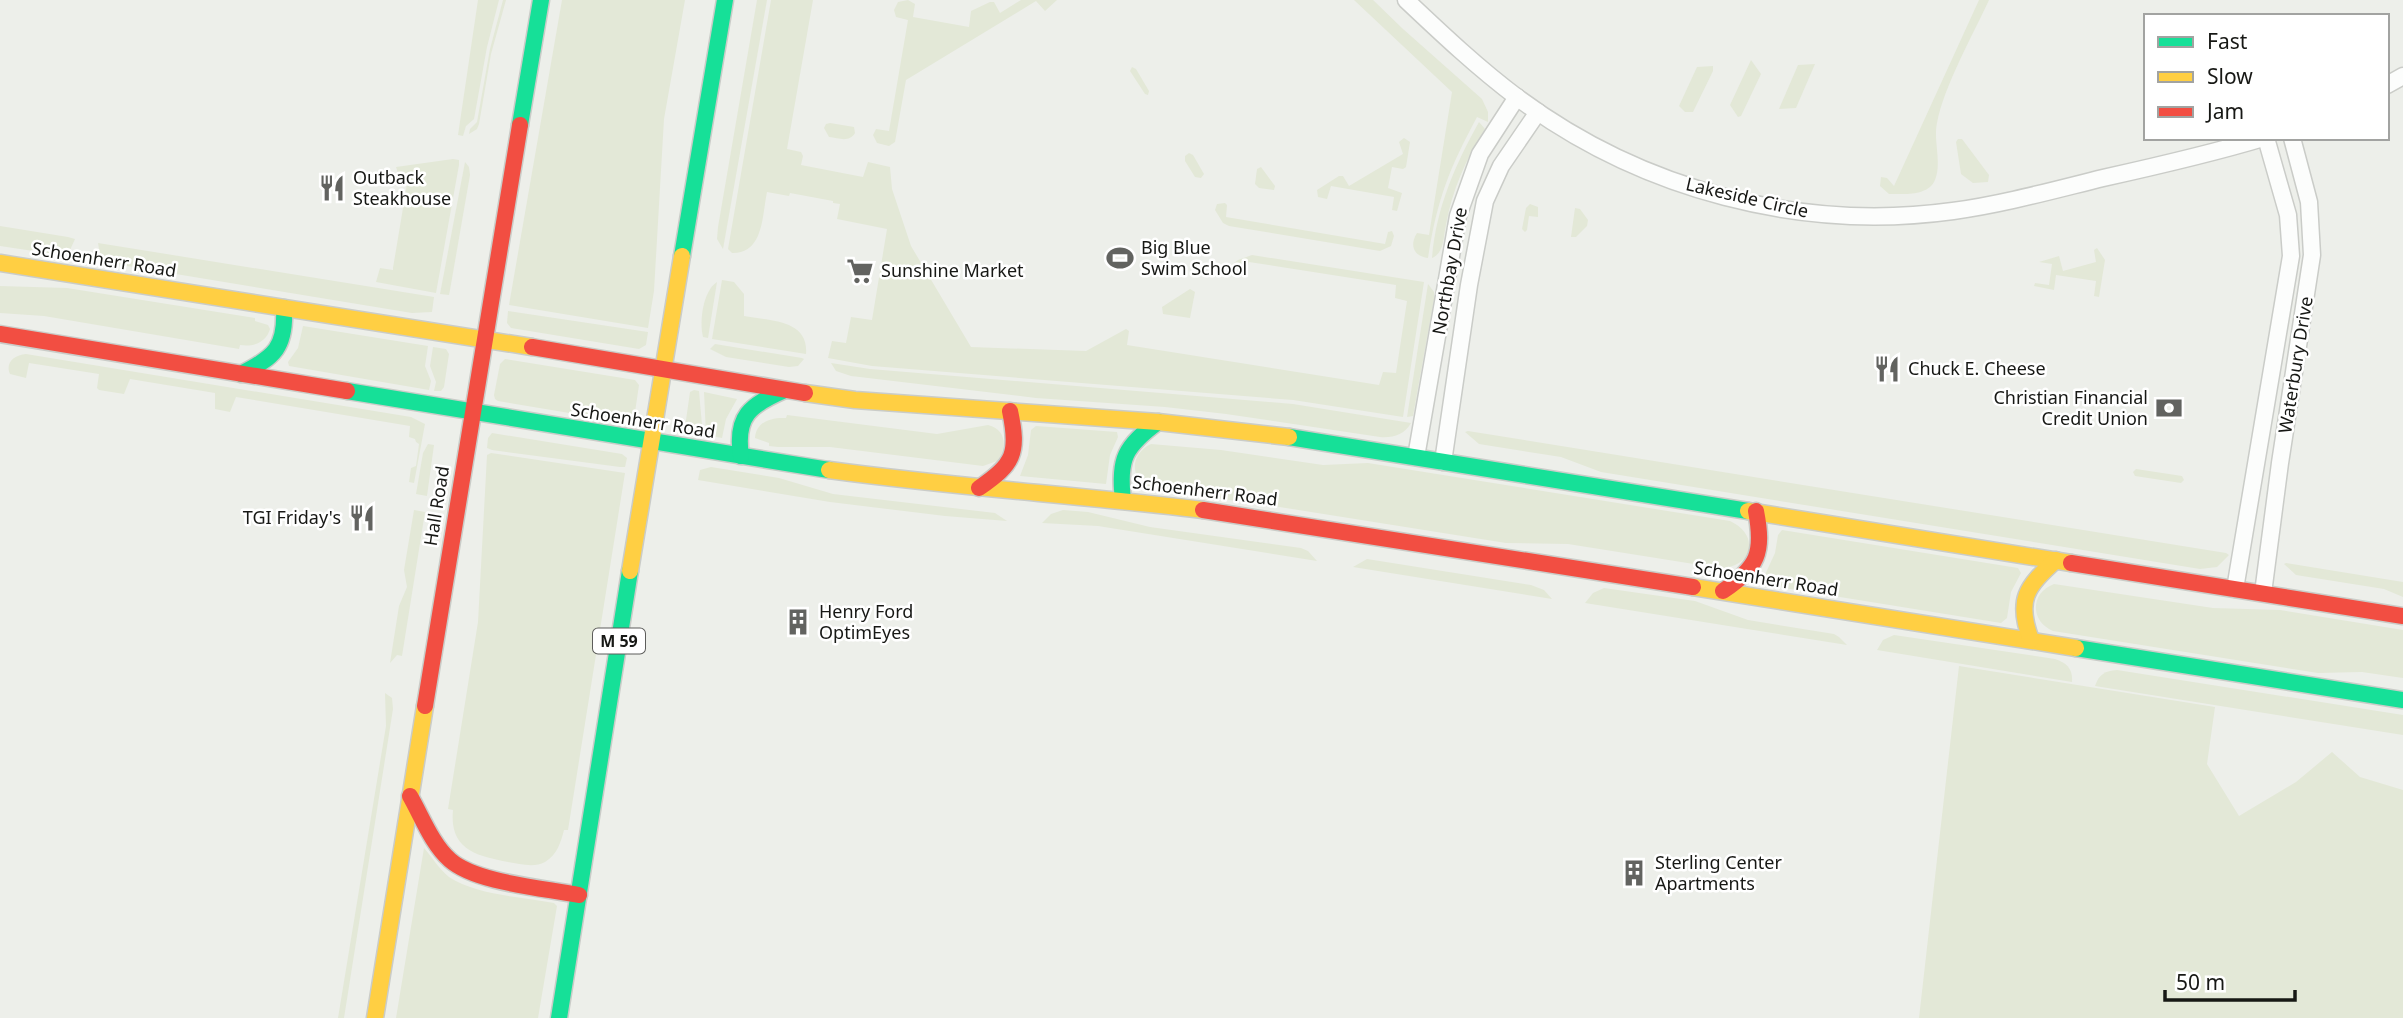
<svg xmlns="http://www.w3.org/2000/svg" width="2403" height="1018" viewBox="0 0 2403 1018" font-family="'Noto Sans',sans-serif">
  <style>
    .green { fill: #e3e8d7 }
    .lines { fill: none; stroke-linecap: round; stroke-linejoin: round }
    .street-casing { stroke: #caccc8; stroke-width: 19 }
    .fast-casing { stroke: #caccc8; stroke-width: 19 }
    .slow-casing { stroke: #caccc8; stroke-width: 19 }
    .jam-casing { stroke: #caccc8; stroke-width: 19 }
    .street { stroke: #fcfdfc; stroke-width: 16 }
    .fast { stroke: #16e098; stroke-width: 16 }
    .slow { stroke: #ffcf43; stroke-width: 16 }
    .jam { stroke: #f24e42; stroke-width: 16 }
    .labels { text-anchor: middle; stroke-width: 5; stroke-linejoin: round; paint-order: stroke }
    .shield { fill: #fff; stroke: #5d5d5b; stroke-width: 2 }
    .shield-label { font-size: 16px; font-weight: bold; fill: #171815 }
    .poi-label { font-size: 18px; fill: #171815; stroke: #fff; text-anchor: start }
    .street-label { font-size: 18px; fill: #171815; stroke: #fff }
  </style>
  <rect width="100%" height="100%" fill="#edefea"/>
  <g class="green">
    <polygon points="478,0 499,0 487,47 474,119 466,126 463,136 458,135"/>
    <polygon points="503,0 506,0 491,54 479,124 477,129 469,134 470,129 477,122 490,49"/>
    <polygon points="562,0 685,0 664,119 654,291 648,328 509,305"/>
    <polygon points="757,0 767,0 723,249 717,239 718,227"/>
    <path d="M771 0H813L787 149 801 152 803 156 801 165 863 177 868 162 890 167 892 189 911 246 971 347 1086 351 1126 329 1129 331 1127 345 1379 385 1383 372 1396 373 1407 301 1395 298 1396 285 1249 262 1246 272 1243 275 1233 273 1230 266 1238 260 1252 255 1424 282 1403 417 1293 400 872 366 828 358 832 341 846 343 851 317 872 320 887 229 837 219 840 204 833 203V201L790 193 789 196 767 192C762 215 764 254 732 253L728 249Z"/>
    <polygon points="908,0 915,4 913,17 969,27 971,11 990,2 994,2 1000,13 1021,0 1057,0 1045,11 1036,1 906,80 895,142 889,146 877,143 873,135 876,129 889,131 908,20 896,17 894,10 898,2"/>
    <path d="M1354 0H1373L1403 29 1482 99 1488 112V122L1477 117C1449 169 1437 200 1428 258 1414 256 1409 246 1417 233L1429 235 1452 92Z"/>
    <path d="M1979 0H1989C1973 35 1944 86 1937 123 1933 141 1943 166 1934 182 1926 196 1904 194 1889 194L1880 186 1881 177 1887 178 1894 186Z"/>
    <polygon points="1751,60 1761,74 1741,116 1738,117 1730,105"/>
    <polygon points="1815,64 1796,108 1779,109 1798,65"/>
    <polygon points="1713,66 1713,71 1693,112 1685,112 1679,106 1697,67"/>
    <polygon points="1132,67 1136,69 1149,91 1148,95 1145,94 1130,71"/>
    <path d="M1479 122 1485 129C1466 159 1452 190 1446 225 1443 237 1445 252 1432 258 1436 209 1455 165 1479 122Z"/>
    <path d="M830 123 854 127 855 133C849 143 839 138 829 137L824 128 826 124Z"/>
    <polygon points="1404,138 1410,142 1406,167 1403,169 1392,167 1388,188 1402,193 1397,211 1392,210 1394,197 1331,186 1327,199 1318,197 1317,190 1339,176 1343,176 1349,186 1403,154 1399,142"/>
    <polygon points="1958,139 1962,139 1989,175 1988,182 1973,183 1961,174 1956,142"/>
    <polygon points="1189,153 1193,155 1204,174 1201,178 1195,177 1185,161 1185,156"/>
    <polygon points="453,159 459,160 459,165 436,293 376,282 380,268 393,270 393,268 408,178 398,173 396,167"/>
    <polygon points="465,162 469,167 470,175 450,290 449,295 440,294"/>
    <polygon points="1261,167 1275,186 1274,190 1259,188 1255,184 1257,169"/>
    <polygon points="1225,203 1227,205 1226,217 1385,244 1388,232 1392,231 1394,236 1391,246 1380,251 1229,226 1223,223 1215,210 1217,204"/>
    <polygon points="1530,204 1538,207 1538,217 1529,216 1527,230 1525,232 1522,229 1526,208"/>
    <polygon points="1575,208 1580,209 1588,220 1587,226 1576,237 1571,237"/>
    <polygon points="0,226 68,237 75,239 70,250 60,255 0,246"/>
    <polygon points="98,243 434,297 432,312 412,313 109,263 100,255"/>
    <polygon points="2097,248 2105,260 2099,297 2094,296 2096,281 2056,275 2054,290 2034,286 2035,283 2049,285 2052,264 2039,262 2059,256 2063,271 2096,262 2094,250"/>
    <path d="M722 280 734 282 744 294V316C769 321 809 319 806 354L712 339Z"/>
    <path d="M717 282 708 338 703 337C699 321 703 291 717 282Z"/>
    <polygon points="1428,284 1434,292 1434,299 1413,416 1407,417"/>
    <path d="M0 286 67 288 255 318V321L268 325 270 329C266 343 253 347 240 345L239 349 44 316 0 313Z"/>
    <polygon points="1190,289 1195,292 1190,318 1163,314 1162,307"/>
    <polygon points="508,311 648,332 646,345 639,349 511,328 507,323"/>
    <polygon points="303,326 428,346 425,366 431,381 429,390 289,366 288,362 298,348"/>
    <polygon points="715,344 802,358 804,359 798,366 789,367 726,357 710,349"/>
    <polygon points="433,347 446,349 449,354 444,387 441,391 434,391 436,382 430,366"/>
    <path d="M26 354 411 417 425 424 414 483 409 482 411 468 416 466 419 444 416 442 415 439 409 437 410 426 236 397 230 412 215 409V393L130 379 124 394 99 390 97 388 99 374 29 363 26 378 10 374C5 363 14 355 26 354Z"/>
    <polygon points="505,359 635,380 639,385 634,419 629,423 498,401 495,399 494,395 500,364"/>
    <path d="M831 363 870 369 1293 404 1411 423C1404 435 1393 438 1380 437L1226 414 1165 407 1036 398 851 376 836 371Z"/>
    <polygon points="694,390 699,391 702,425 701,434 689,432 685,427 690,392"/>
    <polygon points="704,392 737,399 726,419 722,438 706,435"/>
    <path d="M787 415 937 434 988 425C1006 429 1008 448 997 461L983 466 830 447H778L769 446V443L755 438C756 422 771 417 786 418Z"/>
    <polygon points="1036,426 1117,432 1118,437 1110,455 1106,484 1020,476 1028,455 1031,430"/>
    <polygon points="1468,431 2226,553 2229,555 2217,567 2200,569 1601,472 1561,457 1479,444 1465,432"/>
    <polygon points="492,433 622,454 627,458 625,467 620,467 492,450 487,448 488,438"/>
    <polygon points="428,444 434,445 427,496 416,494 423,453"/>
    <path d="M1151 444 1221 450 1323 465 1368 463 1730 521C1761 535 1752 569 1719 568L1568 544 1506 543 1267 505 1154 490C1130 482 1128 455 1151 444Z"/>
    <path d="M491 453 625 473 568 830H564C561 842 557 855 545 862 534 868 520 864 508 862 477 856 449 850 453 810L448 809 478 622 487 455Z"/>
    <polygon points="711,467 779,478 833,494 995,513 1007,521 945,516 830,502 698,480 700,470"/>
    <polygon points="2136,469 2182,476 2184,480 2181,483 2135,476 2133,472"/>
    <polygon points="414,510 425,512 402,656 397,655 390,663 399,606 407,587 404,570"/>
    <polygon points="1063,510 1088,512 1150,527 1301,548 1308,551 1317,561 1098,526 1042,523 1051,514"/>
    <polygon points="1782,530 2018,568 2021,573 2011,592 2007,618 2001,623 1766,585 1763,579 1775,553 1778,535"/>
    <polygon points="1367,559 1531,585 1544,590 1552,599 1353,567"/>
    <polygon points="2286,563 2403,582 2403,597 2384,589 2296,575 2284,564"/>
    <path d="M2054 584 2213 608 2280 610 2403 630V678L2362 672 2318 673 2053 631C2030 621 2030 593 2054 584Z"/>
    <polygon points="1604,588 1695,601 1748,620 1834,634 1839,637 1847,645 1585,603 1593,593"/>
    <path d="M1894 635 2055 659C2067 663 2073 669 2072 682L1877 650 1883 640Z"/>
    <polygon points="1959,666 2215,707 2207,764 2239,816 2296,782 2332,752 2360,777 2403,790 2403,1018 1919,1018"/>
    <path d="M2117 670 2403 715V735L2095 686C2099 674 2105 671 2117 670Z"/>
    <polygon points="385,693 392,698 393,709 344,1018 338,1018 386,726"/>
    <path d="M424 848C432 857 439 869 449 877 476 895 522 897 554 903L557 906 538 1018H396Z"/>
  </g>
  <g class="lines">
    <g class="street-casing">
      <g id="street">
        <path d="M1406 0C1442 34 1478 68 1518 98 1642 190 1800 232 1953 211 2004 204 2054 190 2103 178 2157 166 2210 154 2263 138"/>
        <polyline points="2387,85 2403,76"/>
        <polyline points="1416,457 1458,216 1480,154 1517,97"/>
        <polyline points="1443,462 1469,285 1485,201 1501,166 1538,112"/>
        <polyline points="2235,589 2291,256 2288,215 2266,138"/>
        <polyline points="2263,593 2280,463 2312,255 2309,202 2292,138"/>
      </g>
    </g>
    <g class="fast-casing">
      <g id="fast">
        <polyline points="520,125 541,0"/>
        <polyline points="682,256 725,0"/>
        <path d="M241 374C275 357 286 347 284 308"/>
        <polyline points="347,391 829,470"/>
        <polyline points="1289,437 1748,511"/>
        <path d="M741 456C735 416 750 405 785 390"/>
        <path d="M1123 500C1118 459 1125 446 1158 422"/>
        <polyline points="2076,648 2403,700"/>
        <polyline points="559,1018 630,571"/>
      </g>
    </g>
    <g class="slow-casing">
      <g id="slow">
        <polyline points="0,263 532,347"/>
        <polyline points="805,393 855,400 1158,422 1289,437"/>
        <path d="M829 470C953 487 1079 495 1203 510"/>
        <polyline points="1748,511 2071,563"/>
        <polyline points="630,571 682,256"/>
        <polyline points="1693,587 2076,648"/>
        <path d="M2031 640C2016 600 2026 587 2056 560"/>
        <polyline points="375,1018 425,706"/>
      </g>
    </g>
    <g class="jam-casing">
      <g id="jam">
        <polyline points="0,334 347,391"/>
        <polyline points="532,347 805,393"/>
        <path d="M979 488C1014 464 1019 453 1010 411"/>
        <polyline points="1203,510 1693,587"/>
        <polyline points="2071,563 2403,616"/>
        <path d="M1723 591C1758 567 1764 553 1756 511"/>
        <polyline points="425,706 520,125"/>
        <path d="M410 796C422 817 432 844 450 860 476 883 544 888 579 895"/>
      </g>
    </g>
    <use href="#street" class="street"/>
    <use href="#fast" class="fast"/>
    <use href="#slow" class="slow"/>
    <use href="#jam" class="jam"/>
  </g>
  <defs>
    <g id="restaurant-bare" transform="scale(2.1)"><path d="M-5-6h1v4h1v-4h1v4h1v-4h1v5L-1.5 .5V6h-2V.5L-5-1ZM5-6V6H3V1.5H1.5Q1.5-4 5-6Z" fill="#626360" stroke="#fff" stroke-width="2.5" paint-order="stroke"/></g>
    <g id="stadium-bare" transform="scale(2.1)"><path d="M0-5a6.5 5 0 1 0 0 10a6.5 5 0 1 0 0-10ZM-3.5-1.8h7v3.6h-7Z" fill="#626360" stroke="#fff" stroke-width="2.5" paint-order="stroke"/></g>
    <g id="supermarket-bare" transform="scale(2.1)"><path d="M-6-5.5h2.5l.6 2H6L4.5 2H-2.5L-4.4-4H-6ZM-1.5 3.2a1.3 1.3 0 1 0 .1 0ZM3 3.2a1.3 1.3 0 1 0 .1 0Z" fill="#626360" stroke="#fff" stroke-width="2.5" paint-order="stroke"/></g>
    <g id="bank-bare" transform="scale(2.1)"><path d="M-6-4H6V4H-6ZM0-2.3a2.3 2.3 0 1 0 0 4.6a2.3 2.3 0 1 0 0-4.6Z" fill="#626360" stroke="#fff" stroke-width="2.5" paint-order="stroke"/></g>
    <g id="building-bare" transform="scale(2.1)"><path d="M-4-6H4V6H1V3H-1V6H-4ZM-2.5-4.3h1.7v1.8h-1.7ZM.8-4.3h1.7v1.8H.8ZM-2.5-1h1.7V.8h-1.7ZM.8-1h1.7V.8H.8Z" fill="#626360" stroke="#fff" stroke-width="2.5" paint-order="stroke"/></g>
  </defs>
  <g fill-rule="evenodd">
    <use href="#restaurant-bare" x="332" y="188"/>
    <use href="#stadium-bare" x="1120" y="258"/>
    <use href="#supermarket-bare" x="860" y="271"/>
    <use href="#restaurant-bare" x="1887" y="369"/>
    <use href="#bank-bare" x="2169" y="408"/>
    <use href="#restaurant-bare" x="362" y="518"/>
    <use href="#building-bare" x="798" y="622"/>
    <use href="#building-bare" x="1634" y="873"/>
  </g>
  <g class="labels">
    <rect class="shield" x="593" y="628.5" width="52" height="25" rx="5"/>
    <g class="shield-label">
      <text x="619" y="647">M 59</text>
    </g>
    <g class="poi-label">
      <text x="353" y="184">Outback<tspan x="353" dy="21">Steakhouse</tspan></text>
      <text x="1141" y="254">Big Blue<tspan x="1141" dy="21">Swim School</tspan></text>
      <text x="881" y="277">Sunshine Market</text>
      <text x="1908" y="375">Chuck E. Cheese</text>
      <text x="2148" y="404" text-anchor="end">Christian Financial<tspan x="2148" dy="21">Credit Union</tspan></text>
      <text x="341" y="524" text-anchor="end">TGI Friday's</text>
      <text x="819" y="618">Henry Ford<tspan x="819" dy="21">OptimEyes</tspan></text>
      <text x="1655" y="869">Sterling Center<tspan x="1655" dy="21">Apartments</tspan></text>
    </g>
    <g class="street-label">
      <text transform="translate(1747 198) rotate(13)" y="6">Lakeside Circle</text>
      <text transform="translate(104 260) rotate(9)" y="6">Schoenherr Road</text>
      <text transform="translate(1450 271) rotate(-80)" y="6">Northbay Drive</text>
      <text transform="translate(2296 365) rotate(-81)" y="6">Waterbury Drive</text>
      <text transform="translate(643 421) rotate(9)" y="6">Schoenherr Road</text>
      <text transform="translate(1205 491) rotate(7)" y="6">Schoenherr Road</text>
      <text transform="translate(437 506) rotate(-81)" y="6">Hall Road</text>
      <text transform="translate(1766 579) rotate(9)" y="6">Schoenherr Road</text>
    </g>
  </g>
  <rect x="2144" y="14" width="245" height="126" fill="#ffffff" stroke="#a2a3a1" stroke-width="2"/>
  <rect x="2158" y="37" width="35" height="10" fill="#16e098" stroke="#a2a3a1" stroke-width="2"/>
  <text x="2207" y="49" font-size="21" fill="#171815">Fast</text>
  <rect x="2158" y="72" width="35" height="10" fill="#ffcf43" stroke="#a2a3a1" stroke-width="2"/>
  <text x="2207" y="84" font-size="21" fill="#171815">Slow</text>
  <rect x="2158" y="107" width="35" height="10" fill="#f24e42" stroke="#a2a3a1" stroke-width="2"/>
  <text x="2207" y="119" font-size="21" fill="#171815">Jam</text>
  <path d="M2165 990v10h130v-10" fill="none" stroke="#171815" stroke-width="3.5"/>
  <text x="2176" y="990" font-size="21" fill="#171815" stroke="#ffffff" stroke-width="5" paint-order="stroke">50 m</text>
</svg>
